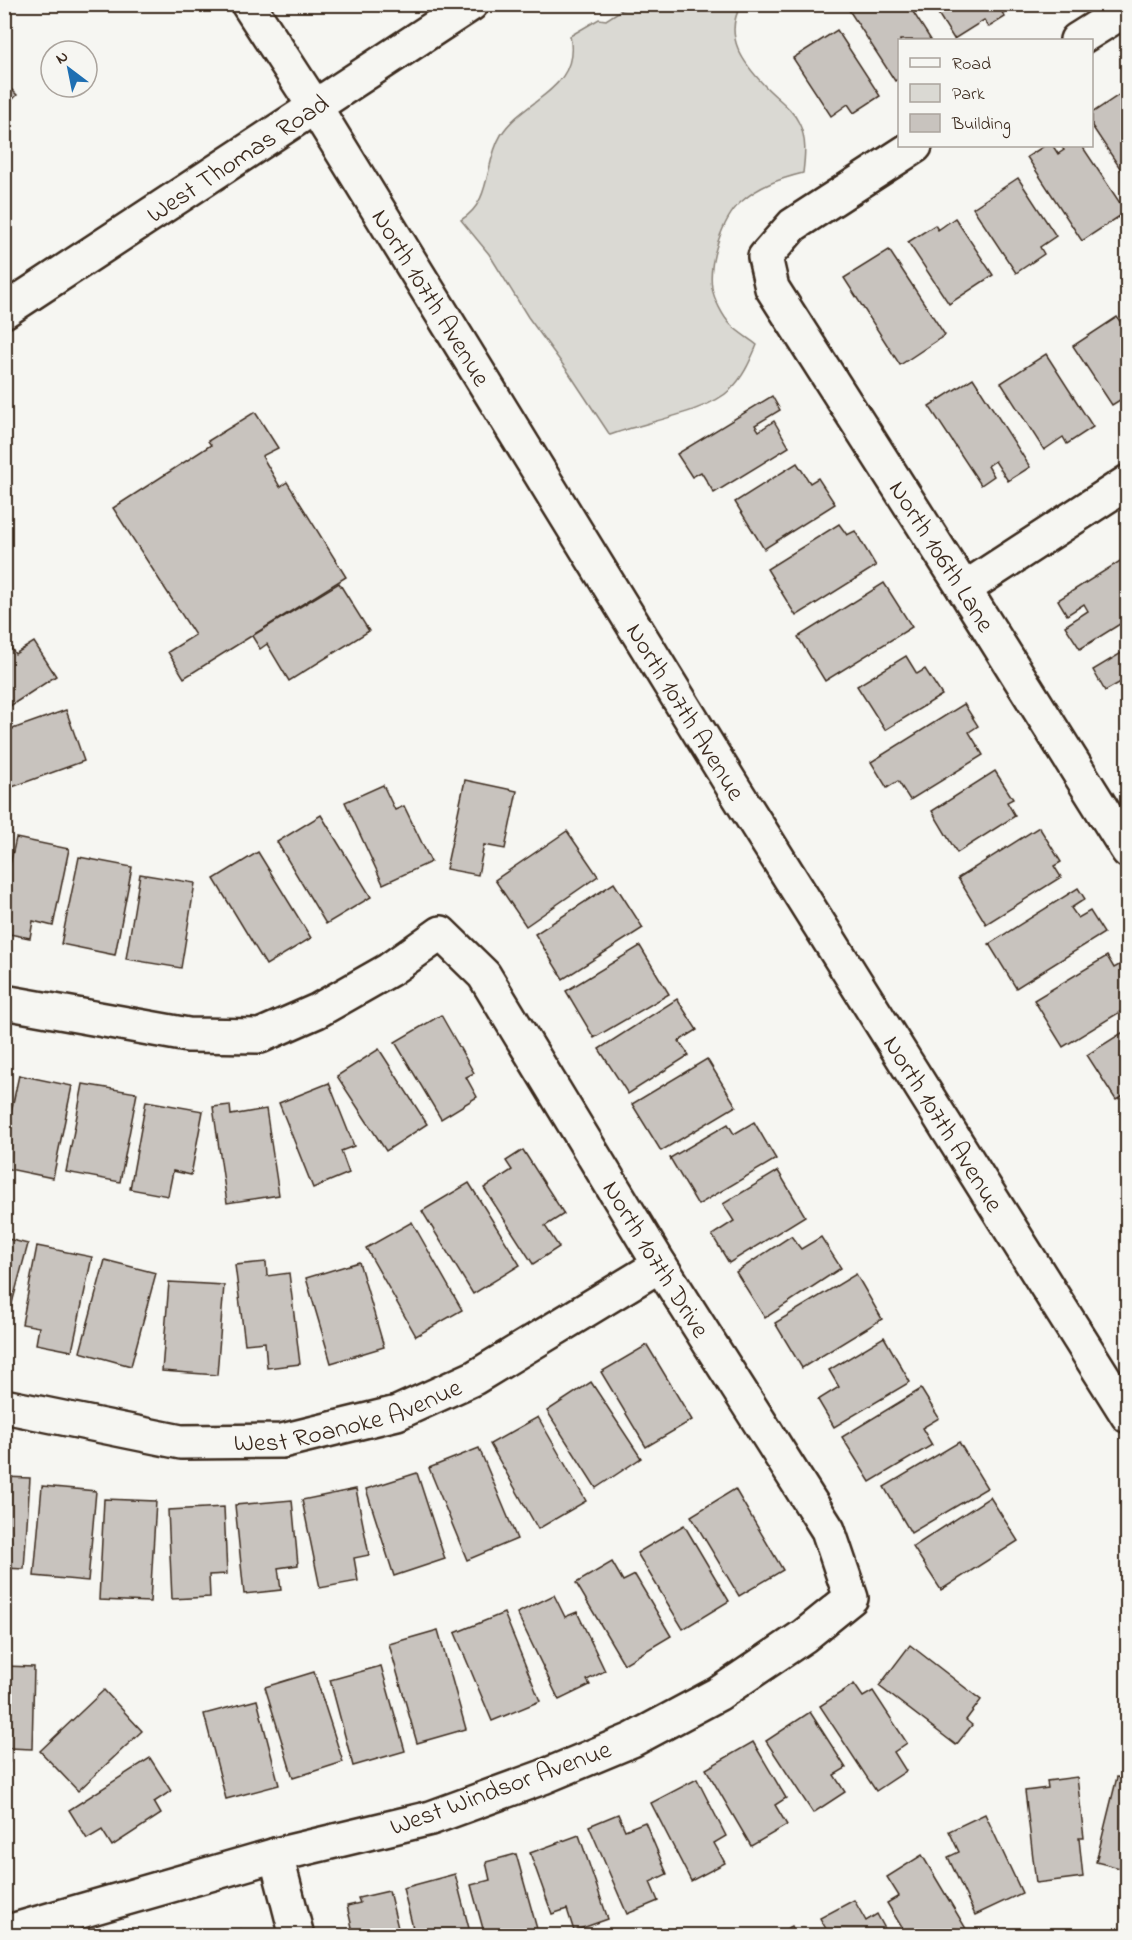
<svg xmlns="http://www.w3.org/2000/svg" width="1132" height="1940" viewBox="0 0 1132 1940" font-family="'Indie Flower',sans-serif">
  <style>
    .green { fill: #dad9d3; stroke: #8a8278; stroke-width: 1.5 }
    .building { fill: #c8c3be; stroke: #3b2a1e; stroke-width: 1.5 }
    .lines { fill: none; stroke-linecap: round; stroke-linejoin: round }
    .minor-casing { stroke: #3b2a1e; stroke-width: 38 }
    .major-casing { stroke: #3b2a1e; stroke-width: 38 }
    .minor { stroke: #f6f6f2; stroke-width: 33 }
    .major { stroke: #f6f6f2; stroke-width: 33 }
    .labels { text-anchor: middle; stroke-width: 5; stroke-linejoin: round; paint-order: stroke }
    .street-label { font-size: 26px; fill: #3b2a1e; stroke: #f6f6f2 }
  </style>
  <rect width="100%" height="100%" fill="#f6f6f2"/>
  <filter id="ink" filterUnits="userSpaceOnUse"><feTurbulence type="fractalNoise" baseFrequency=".0167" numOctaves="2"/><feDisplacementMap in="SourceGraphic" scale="12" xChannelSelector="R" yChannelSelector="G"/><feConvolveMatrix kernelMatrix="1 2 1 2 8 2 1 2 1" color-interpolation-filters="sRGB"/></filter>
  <g filter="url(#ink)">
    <path class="green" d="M629 5H741C723 36 743 63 765 86 776 98 792 108 799 123 807 139 805 156 803 173 779 179 759 186 741 202 722 219 708 263 712 288 714 299 723 317 731 325 738 332 748 338 757 345 750 361 744 376 731 389 707 413 643 422 610 435L569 373 528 317 489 254 461 220C492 202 484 163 501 135 524 98 581 90 570 36L599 19 606 20Z"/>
    <g class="building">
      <polygon points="845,4 908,4 931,40 900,40 900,78 895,81"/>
      <polygon points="932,4 997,4 1005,17 989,27 984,20 954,39"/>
      <polygon points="837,30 880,96 854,113 848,104 831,116 793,58"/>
      <polygon points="4,82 17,95 4,108"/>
      <polygon points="1128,89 1128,180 1092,126 1092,113"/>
      <polygon points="1044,146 1053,146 1058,154 1064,150 1061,146 1082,146 1126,212 1082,241 1027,157"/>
      <polygon points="1018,178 1056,236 1040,247 1044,254 1016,273 973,208"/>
      <polygon points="955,218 993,275 949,304 908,242 935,225 938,230"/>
      <polygon points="889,250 945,335 900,365 844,278"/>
      <polygon points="1117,317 1128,333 1128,395 1112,405 1073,346"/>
      <polygon points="1046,354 1093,427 1067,444 1063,437 1044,450 1001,383"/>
      <polygon points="973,378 1030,467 1008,481 995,461 988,466 994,476 981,485 929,406"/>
      <polygon points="772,396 780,410 755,425 759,431 774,421 789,447 714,493 701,472 692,477 677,454"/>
      <polygon points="255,412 278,448 262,456 280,487 287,482 346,577 184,678 168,652 195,635 113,508 211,445 208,441"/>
      <polygon points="797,463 810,483 818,478 835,504 764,549 735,502"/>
      <polygon points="839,524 847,535 855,531 876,566 796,616 767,569"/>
      <polygon points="1128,556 1128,619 1080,649 1065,626 1088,611 1084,604 1067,615 1058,600"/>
      <polygon points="339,583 369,631 289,681 267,644 260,649 252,636"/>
      <polygon points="884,583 912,627 825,681 798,637"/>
      <polygon points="7,642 15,654 34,642 56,676 4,710 4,644"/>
      <polygon points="1128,649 1128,682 1126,679 1105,691 1093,670"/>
      <polygon points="906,656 917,674 925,669 942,695 885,730 857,686"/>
      <polygon points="1128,694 1128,712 1120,699"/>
      <polygon points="964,704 978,726 969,732 983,755 910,800 898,781 887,788 871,762"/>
      <polygon points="66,710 84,761 4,790 4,732"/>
      <polygon points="995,771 1013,799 1007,802 1015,816 957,853 932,811"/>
      <polygon points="465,780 517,791 505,849 484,845 478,875 446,869"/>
      <polygon points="383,785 395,810 404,806 431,862 383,884 345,802"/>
      <polygon points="321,815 371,897 326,924 277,842"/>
      <polygon points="1039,827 1061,862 1054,866 1061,877 986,924 958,878"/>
      <polygon points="567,831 598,876 526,926 495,880"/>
      <polygon points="16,838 69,849 53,926 33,921 30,938 4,933 4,891"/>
      <polygon points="258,852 311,938 266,965 214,879"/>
      <polygon points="79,857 132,867 115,955 61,944"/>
      <polygon points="140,874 195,883 181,968 126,959"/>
      <polygon points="614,883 643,928 563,979 535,934"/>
      <polygon points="1078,888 1085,899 1071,908 1078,918 1090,911 1104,933 1016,988 989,944"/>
      <polygon points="640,946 669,994 594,1038 566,991"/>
      <polygon points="1107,956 1114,968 1121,964 1128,974 1128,1007 1063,1047 1034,1000"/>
      <polygon points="677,999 697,1030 679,1041 689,1055 628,1094 599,1049"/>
      <polygon points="441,1015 474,1073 466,1077 477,1097 441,1119 395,1042"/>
      <polygon points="1128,1029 1128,1093 1116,1100 1087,1055"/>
      <polygon points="379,1049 427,1124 386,1151 337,1076"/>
      <polygon points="707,1059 736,1106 661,1151 632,1104"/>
      <polygon points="19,1075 72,1086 53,1178 4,1168 4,1145"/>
      <polygon points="329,1083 354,1146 341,1151 349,1173 313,1188 279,1103"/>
      <polygon points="83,1084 137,1093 120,1182 66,1172"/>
      <polygon points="146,1101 203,1111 191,1175 173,1171 168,1196 130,1189"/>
      <polygon points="230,1105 231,1115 266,1109 279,1195 227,1203 213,1107"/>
      <polygon points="754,1122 776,1159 698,1205 670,1158 728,1124 734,1134"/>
      <polygon points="523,1150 564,1214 545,1226 559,1247 533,1264 484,1188 512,1170 506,1161"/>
      <polygon points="778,1171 805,1216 729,1263 712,1235 734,1221 723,1204"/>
      <polygon points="469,1183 520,1265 473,1294 422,1211"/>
      <polygon points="412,1222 462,1310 416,1336 366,1248"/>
      <polygon points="791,1236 801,1249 821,1237 841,1268 765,1318 736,1272"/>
      <polygon points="4,1238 28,1244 4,1333"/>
      <polygon points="37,1246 92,1257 72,1351 36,1344 39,1327 22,1324"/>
      <polygon points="105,1260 156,1273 131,1366 80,1352"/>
      <polygon points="266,1262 267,1276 289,1273 300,1364 267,1368 265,1342 245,1344 235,1265"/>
      <polygon points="359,1262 384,1347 331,1363 306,1278"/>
      <polygon points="856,1274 882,1319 802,1368 775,1323"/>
      <polygon points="169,1282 224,1285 217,1375 162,1371"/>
      <polygon points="884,1337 910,1382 834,1427 818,1400 839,1387 829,1370"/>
      <polygon points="647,1345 692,1420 646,1447 601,1372"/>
      <polygon points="591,1382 641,1458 596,1488 547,1411"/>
      <polygon points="921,1389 939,1418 922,1428 932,1445 870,1482 842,1437"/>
      <polygon points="538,1417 586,1501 538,1529 490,1444"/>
      <polygon points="959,1442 987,1488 911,1533 884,1487"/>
      <polygon points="479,1448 517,1539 467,1560 429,1468"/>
      <polygon points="417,1473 445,1559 394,1576 366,1489"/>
      <polygon points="4,1477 30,1478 24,1569 4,1568"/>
      <polygon points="42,1486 96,1491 88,1581 34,1576"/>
      <polygon points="356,1489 369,1555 354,1558 358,1581 320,1588 302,1500"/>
      <polygon points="735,1489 783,1570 739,1596 691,1516"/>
      <polygon points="990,1497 1018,1541 941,1590 913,1547"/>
      <polygon points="104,1499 156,1501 150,1602 99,1600"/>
      <polygon points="292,1500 298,1565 278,1568 281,1590 244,1594 235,1505"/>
      <polygon points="224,1507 227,1574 209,1575 210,1597 172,1599 168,1510"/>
      <polygon points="684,1525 729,1601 683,1629 637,1553"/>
      <polygon points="612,1562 623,1581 635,1575 671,1636 624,1664 576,1583"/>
      <polygon points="554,1595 565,1617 577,1612 605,1671 587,1680 590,1685 559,1700 517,1613"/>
      <polygon points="504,1613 540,1701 492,1721 455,1633"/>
      <polygon points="438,1630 466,1729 417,1743 389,1644"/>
      <polygon points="910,1645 981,1700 966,1720 972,1725 956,1745 879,1686"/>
      <polygon points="4,1666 34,1667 32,1749 9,1748 9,1762 4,1762"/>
      <polygon points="381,1666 405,1751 353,1766 330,1680"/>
      <polygon points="314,1672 343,1762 293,1778 265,1687"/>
      <polygon points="854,1684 863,1697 873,1691 907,1743 894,1752 906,1771 876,1791 820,1706"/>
      <polygon points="104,1690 142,1731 78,1791 40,1751"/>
      <polygon points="257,1700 279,1785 226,1799 204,1714"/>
      <polygon points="810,1712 846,1768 834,1775 845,1792 813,1813 766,1741"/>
      <polygon points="753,1742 786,1798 775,1805 787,1825 751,1846 706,1769"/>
      <polygon points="150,1758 171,1791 154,1802 161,1814 112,1846 102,1830 87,1839 69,1810"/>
      <polygon points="1077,1777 1084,1838 1079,1838 1083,1877 1036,1883 1025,1791 1048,1788 1047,1781"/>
      <polygon points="1117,1777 1128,1780 1128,1870 1096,1862"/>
      <polygon points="697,1779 726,1836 714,1843 725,1863 691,1881 651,1803"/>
      <polygon points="618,1814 625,1830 645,1822 667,1874 650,1882 658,1901 627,1914 589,1826"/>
      <polygon points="985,1814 1022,1893 975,1915 948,1857 959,1852 949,1831"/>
      <polygon points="579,1835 608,1919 574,1931 567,1909 552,1914 530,1853"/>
      <polygon points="516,1854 539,1936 485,1936 471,1885 490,1880 486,1862"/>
      <polygon points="922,1855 968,1932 962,1936 907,1936 887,1903 899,1896 887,1877"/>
      <polygon points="455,1874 471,1936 415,1936 403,1888"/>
      <polygon points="389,1891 400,1936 354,1936 347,1906 360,1903 358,1898"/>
      <polygon points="854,1900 866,1921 877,1914 889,1936 830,1936 820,1918"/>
      <polygon points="792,1926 797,1936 773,1936"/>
      <polygon points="241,1929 242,1936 217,1936"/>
    </g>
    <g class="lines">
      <g class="minor-casing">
        <g id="minor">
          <polyline points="1077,40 1128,8"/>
          <path id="s1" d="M915 146 793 225 765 257 772 288 964 589 1128 851"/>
          <polyline points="964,589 1128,482"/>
          <path id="s2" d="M4 1002 188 1035 260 1036 317 1011 389 970 441 933 484 975 660 1265 828 1530 851 1598 804 1636 718 1694 632 1740 543 1777 431 1818 276 1855 4 1933"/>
          <path id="s3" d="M4 1406 181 1442 282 1441 397 1413 474 1378 660 1265"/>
          <polyline points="276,1855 297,1936"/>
        </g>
      </g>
      <g class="major-casing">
        <g id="major">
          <path id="s4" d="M248 4 315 107 733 787 1128 1416"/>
          <path id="s5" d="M4 311 471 4"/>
        </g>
      </g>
      <use href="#minor" class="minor"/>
      <use href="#major" class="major"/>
    </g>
  </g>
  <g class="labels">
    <g class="street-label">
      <text dy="9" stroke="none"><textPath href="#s5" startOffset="279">West Thomas Road</textPath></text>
      <text dy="9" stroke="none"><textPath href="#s4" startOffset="346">North 107th Avenue</textPath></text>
      <text dy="9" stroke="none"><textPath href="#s1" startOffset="537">North 106th Lane</textPath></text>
      <text dy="9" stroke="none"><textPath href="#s4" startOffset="832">North 107th Avenue</textPath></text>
      <text dy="9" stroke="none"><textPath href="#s4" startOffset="1318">North 107th Avenue</textPath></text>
      <text dy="9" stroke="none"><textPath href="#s2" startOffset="860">North 107th Drive</textPath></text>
      <text dy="9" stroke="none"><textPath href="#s3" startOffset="351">West Roanoke Avenue</textPath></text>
      <text transform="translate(500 1787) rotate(-20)" y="9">West Windsor Avenue</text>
    </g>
  </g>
  <rect width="1132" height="1940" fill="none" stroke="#f6f6f2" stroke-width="24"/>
  <rect x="12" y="12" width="1108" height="1916" fill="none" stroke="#3b2a1e" stroke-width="2" filter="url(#ink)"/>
  <rect x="898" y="39" width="195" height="108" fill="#f6f6f2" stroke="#aba49d" stroke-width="1.5"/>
  <rect x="910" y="58" width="30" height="9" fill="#f6f6f2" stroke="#aba49d" stroke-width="1.5"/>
  <text x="952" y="69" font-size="18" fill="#3b2a1e">Road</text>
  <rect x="910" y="84" width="30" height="18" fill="#dad9d3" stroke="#aba49d" stroke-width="1.5"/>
  <text x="952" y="99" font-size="18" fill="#3b2a1e">Park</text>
  <rect x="910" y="114" width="30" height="18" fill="#c8c3be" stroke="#aba49d" stroke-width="1.5"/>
  <text x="952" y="129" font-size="18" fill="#3b2a1e">Building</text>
  <g transform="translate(69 69) rotate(328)"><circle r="28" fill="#f6f6f2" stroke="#aba49d" stroke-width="1.5"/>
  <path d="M0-4.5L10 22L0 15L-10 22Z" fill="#1f6fb2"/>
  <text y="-9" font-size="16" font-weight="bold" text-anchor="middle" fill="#3b2a1e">N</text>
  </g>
</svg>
